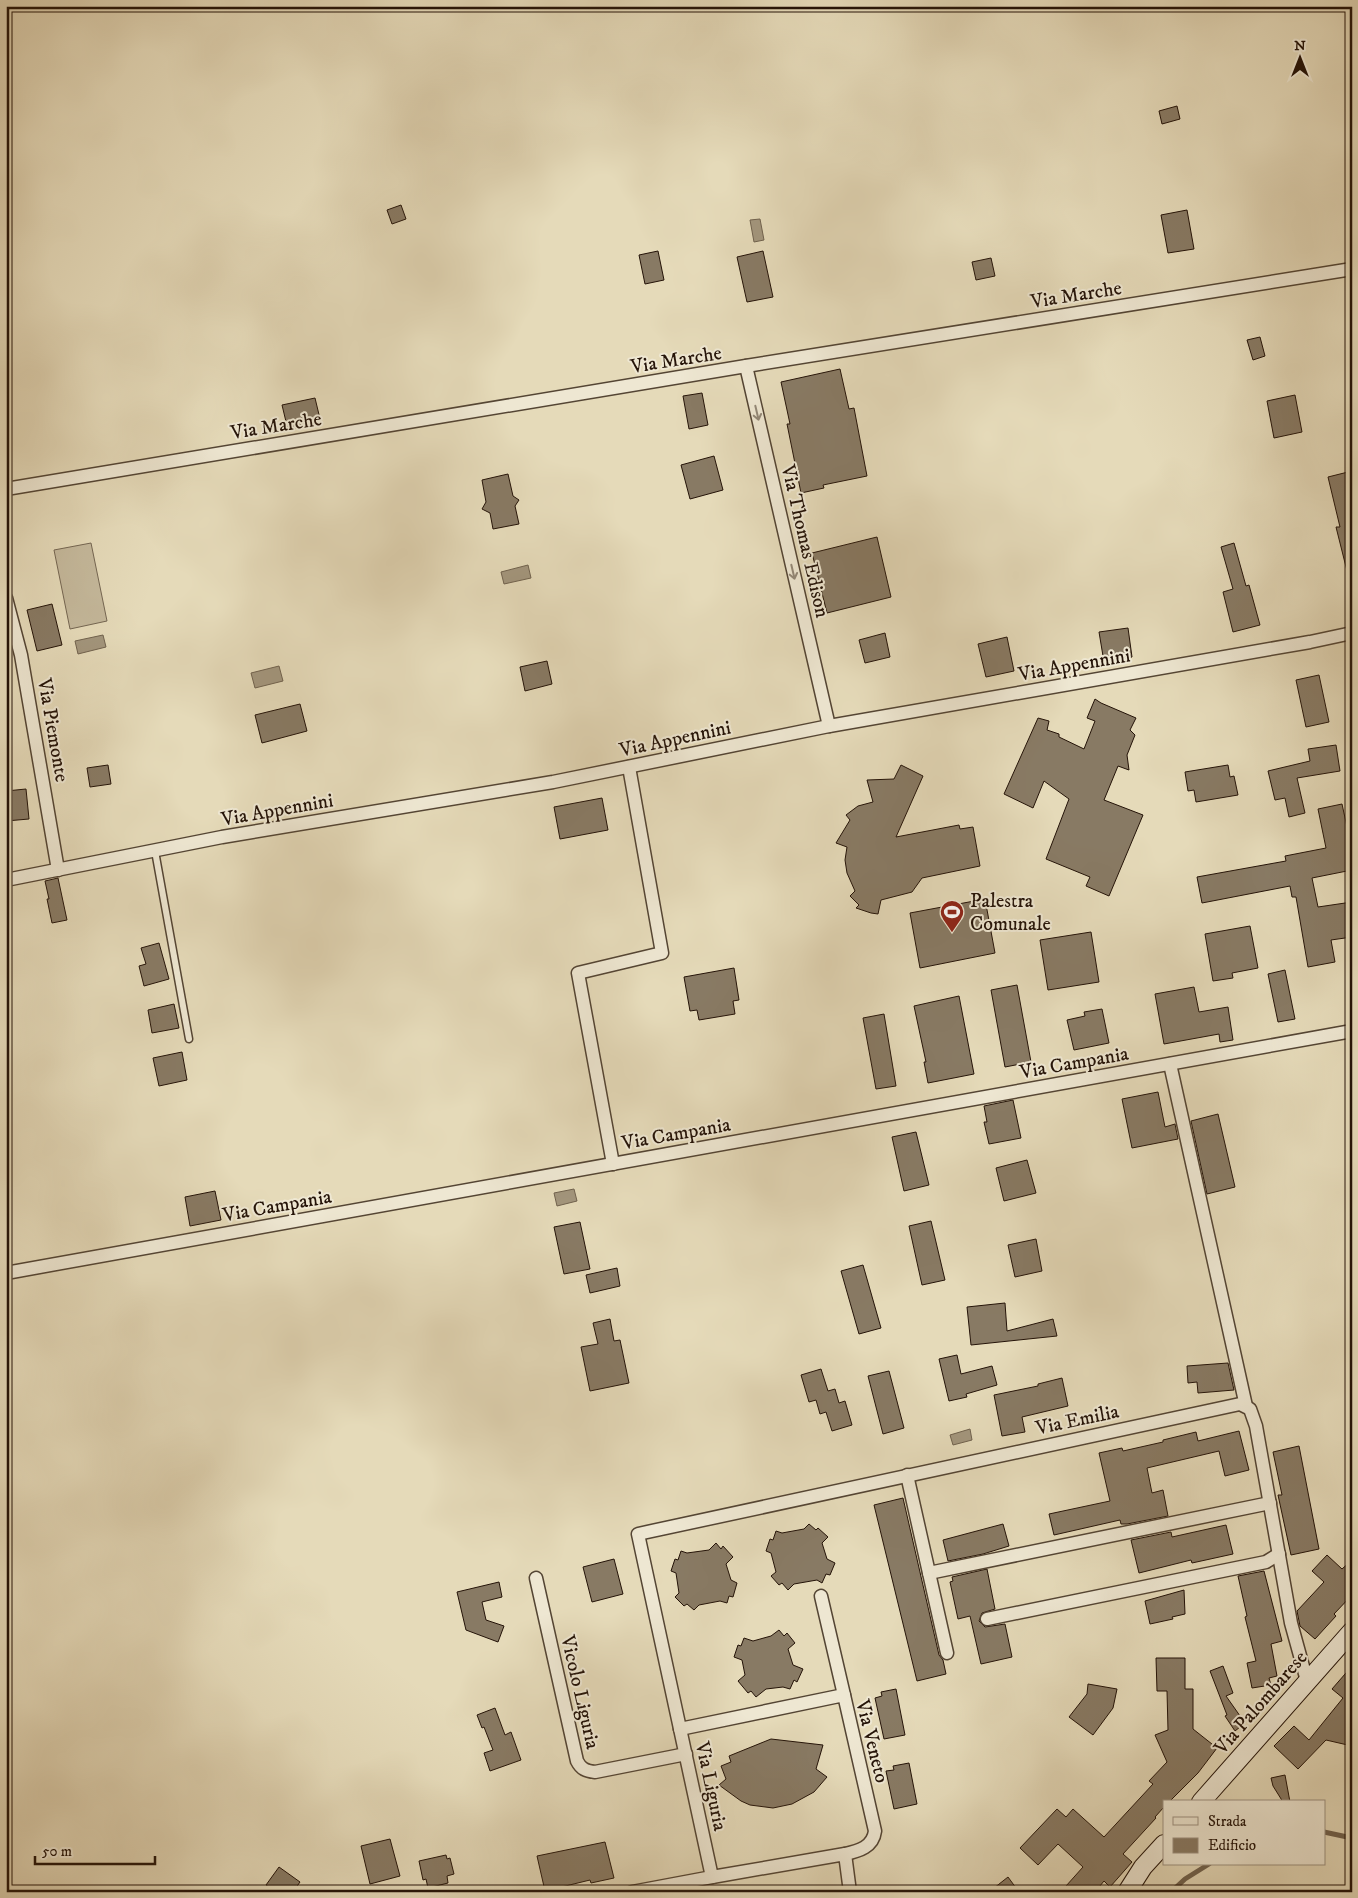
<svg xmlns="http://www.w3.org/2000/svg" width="1358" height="1898" viewBox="0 0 1358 1898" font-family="'IM FELL DW Pica',serif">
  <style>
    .green { fill: #c4b89b; stroke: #746652 }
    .water { fill: #a3967d; stroke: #70624e }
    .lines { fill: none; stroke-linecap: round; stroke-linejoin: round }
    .stream { stroke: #70624e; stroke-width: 5 }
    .building { fill: #887a64; stroke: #241308 }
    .lane-casing { stroke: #544534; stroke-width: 9 }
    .street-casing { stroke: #544534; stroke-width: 15 }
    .secondary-casing { stroke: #241308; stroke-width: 20 }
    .lane { stroke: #eee7d2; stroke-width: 6 }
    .street { stroke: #eee7d2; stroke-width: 12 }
    .secondary { stroke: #eee7d2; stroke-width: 18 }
    .oneway { stroke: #938877 }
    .labels { text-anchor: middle; stroke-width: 4; stroke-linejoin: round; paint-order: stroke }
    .street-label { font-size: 20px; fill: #241308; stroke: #eee7d2 }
    .poi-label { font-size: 20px; fill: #241308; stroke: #eee7d2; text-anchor: start }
  </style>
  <rect width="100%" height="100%" fill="#e5dab9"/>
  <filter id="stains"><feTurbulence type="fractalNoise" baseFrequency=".004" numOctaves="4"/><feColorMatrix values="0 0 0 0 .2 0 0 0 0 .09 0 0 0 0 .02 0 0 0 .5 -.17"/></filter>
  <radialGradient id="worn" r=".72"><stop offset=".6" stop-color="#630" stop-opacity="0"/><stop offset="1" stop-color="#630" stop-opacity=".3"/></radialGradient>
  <polygon class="green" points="91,543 107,621 70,629 54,550"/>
  <g class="water">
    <polygon points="760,219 764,240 754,242 750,220"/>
    <polygon points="528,565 531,578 504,584 501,572"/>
    <polygon points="103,635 106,647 78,654 75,641"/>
    <polygon points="279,666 283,681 255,688 251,673"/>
    <polygon points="574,1189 577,1201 557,1206 554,1193"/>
    <polygon points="970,1429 972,1440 953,1445 950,1435"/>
  </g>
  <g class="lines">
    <g class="stream">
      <polyline points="1324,1832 1352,1838"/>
      <polyline points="1171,1892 1185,1879 1209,1864"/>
    </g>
  </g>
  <g class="building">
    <polygon points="1177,106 1180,119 1162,124 1159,111"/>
    <polygon points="401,205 406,219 392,224 387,210"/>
    <polygon points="1187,210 1194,249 1168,253 1161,215"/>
    <polygon points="658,251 664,280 645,284 639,255"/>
    <polygon points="763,251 773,297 747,302 737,257"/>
    <polygon points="991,258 995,276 976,280 972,262"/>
    <polygon points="1260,337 1265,356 1253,360 1247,340"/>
    <polygon points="840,369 849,409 854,408 867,476 823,485 824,488 801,493 787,424 790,424 781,382"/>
    <polygon points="702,393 708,425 689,429 683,396"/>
    <polygon points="1295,395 1302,432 1274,438 1267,401"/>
    <polygon points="315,398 321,423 288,430 282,405"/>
    <polygon points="714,456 723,490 690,499 681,465"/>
    <polygon points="1352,471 1352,571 1347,571 1336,527 1340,527 1328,477"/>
    <polygon points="508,474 513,496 519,500 515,506 519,524 493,529 490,513 482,509 486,502 482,480"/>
    <polygon points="877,537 891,597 827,613 812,553"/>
    <polygon points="1234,543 1246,586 1249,585 1260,625 1233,632 1223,592 1233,589 1221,547"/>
    <polygon points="52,604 62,645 37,651 27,610"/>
    <polygon points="1128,628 1132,657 1104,662 1099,632"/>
    <polygon points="885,633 890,657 865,663 859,640"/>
    <polygon points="1007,637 1014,671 986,677 978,644"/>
    <polygon points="547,661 552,684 525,691 520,667"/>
    <polygon points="1319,675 1329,722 1306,727 1296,680"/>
    <polygon points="1095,699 1101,703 1136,718 1130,730 1135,735 1127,755 1129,770 1118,766 1104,800 1143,815 1109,896 1086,886 1090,877 1046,859 1069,799 1044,781 1033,808 1004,794 1038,718 1049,721 1047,730 1059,734 1059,737 1084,749 1095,721 1087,718"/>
    <polygon points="300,704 307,731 262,743 255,715"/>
    <polygon points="1336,745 1340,771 1297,778 1305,813 1289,817 1285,798 1275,800 1268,771 1310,761 1308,749"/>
    <polygon points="108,765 111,784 90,787 87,768"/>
    <polygon points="901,765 923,776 896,837 959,825 960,829 973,827 980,866 922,878 912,892 881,900 878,914 871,913 856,908 859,905 850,896 855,891 847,873 845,860 847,847 836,843 850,820 846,815 858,806 873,802 867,780 894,779"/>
    <polygon points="1228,765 1230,777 1234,776 1238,795 1196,802 1194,790 1188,791 1185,772"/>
    <polygon points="26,789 29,819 6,821 6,791"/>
    <polygon points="602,798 608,830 560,839 554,807"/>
    <polygon points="1342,804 1352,850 1352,870 1312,878 1318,907 1352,902 1352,937 1331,940 1335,962 1308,967 1296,897 1292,897 1290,886 1202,903 1197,877 1286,861 1285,856 1326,848 1318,809"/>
    <polygon points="58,878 67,920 52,923 47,899 49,899 45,881"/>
    <polygon points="985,899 995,953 920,968 910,913"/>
    <polygon points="1250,926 1258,968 1232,973 1233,978 1213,981 1205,934"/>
    <polygon points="1091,932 1099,982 1048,990 1040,940"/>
    <polygon points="159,943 169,979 144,986 139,966 146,964 141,948"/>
    <polygon points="734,968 739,1000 733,1001 735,1014 699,1020 697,1010 690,1011 684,977"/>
    <polygon points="1285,970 1295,1019 1278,1022 1268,974"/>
    <polygon points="1017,985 1031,1062 1005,1067 991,990"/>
    <polygon points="1194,987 1199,1012 1228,1007 1233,1040 1220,1042 1219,1034 1164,1044 1155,994"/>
    <polygon points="959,996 974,1074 928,1083 924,1062 926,1062 914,1006"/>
    <polygon points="174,1004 179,1028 152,1033 148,1010"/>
    <polygon points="1102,1009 1109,1043 1074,1050 1067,1020 1085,1016 1084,1012"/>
    <polygon points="884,1014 896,1086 876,1089 863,1018"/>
    <polygon points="182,1052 187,1080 159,1086 153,1058"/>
    <polygon points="1158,1092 1165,1127 1175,1124 1178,1139 1132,1148 1122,1099"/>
    <polygon points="1013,1100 1021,1138 989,1144 984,1122 987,1122 984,1106"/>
    <polygon points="1218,1114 1235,1187 1207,1194 1191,1121"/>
    <polygon points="916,1132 929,1185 904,1191 892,1137"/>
    <polygon points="1027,1160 1036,1193 1004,1201 996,1168"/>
    <polygon points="215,1191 221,1220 190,1226 185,1197"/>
    <polygon points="931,1221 945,1280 922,1285 909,1226"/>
    <polygon points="580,1222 590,1269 564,1274 554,1227"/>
    <polygon points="1036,1239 1042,1271 1015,1277 1008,1245"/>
    <polygon points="863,1265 881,1328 859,1334 841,1271"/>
    <polygon points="617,1268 620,1286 590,1293 586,1275"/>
    <polygon points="1005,1303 1007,1331 1053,1319 1057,1336 971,1345 967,1307"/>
    <polygon points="610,1319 614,1341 620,1340 629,1383 590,1391 581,1347 598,1344 593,1323"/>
    <polygon points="957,1355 961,1374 992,1366 997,1385 966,1394 967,1397 949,1401 939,1359"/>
    <polygon points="1228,1363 1234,1390 1198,1393 1197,1382 1188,1383 1187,1366"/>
    <polygon points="821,1369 828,1391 835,1389 839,1403 845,1401 852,1425 832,1431 826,1412 820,1414 816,1400 809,1402 801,1375"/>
    <polygon points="889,1371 904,1428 883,1434 868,1376"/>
    <polygon points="1062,1378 1068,1406 1022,1417 1025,1432 1002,1436 994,1395 1038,1386 1038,1384"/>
    <polygon points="1239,1431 1249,1470 1225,1476 1219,1451 1147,1468 1152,1493 1163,1490 1168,1516 1127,1524 1121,1524 1120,1520 1054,1535 1049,1514 1110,1501 1099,1453 1122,1448 1123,1451 1163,1442 1163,1440 1196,1432 1198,1441"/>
    <polygon points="1299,1446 1319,1549 1291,1555 1278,1495 1282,1495 1273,1452"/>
    <polygon points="903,1498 939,1655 943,1660 946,1674 917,1681 874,1505"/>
    <polygon points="809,1524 816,1530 818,1528 828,1537 822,1543 827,1559 835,1563 830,1575 826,1574 822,1583 817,1580 794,1584 788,1590 782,1583 779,1585 771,1576 776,1572 771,1553 766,1551 770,1539 773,1540 776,1531 782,1533 804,1529"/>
    <polygon points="1003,1524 1009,1546 983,1554 948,1561 943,1540"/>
    <polygon points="1226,1525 1233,1554 1192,1563 1191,1560 1139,1573 1131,1540 1171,1532 1172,1537"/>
    <polygon points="716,1543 721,1549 723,1546 733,1557 726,1564 731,1580 737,1583 733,1597 729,1596 727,1603 720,1601 699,1605 694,1610 687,1604 684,1606 675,1597 679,1593 676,1573 671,1571 675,1559 678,1560 681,1551 687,1553 709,1550"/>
    <polygon points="1327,1555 1342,1569 1352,1560 1352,1595 1334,1614 1336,1616 1315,1639 1300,1626 1297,1611 1324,1582 1312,1571"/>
    <polygon points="614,1559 623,1594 592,1602 583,1567"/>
    <polygon points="987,1569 995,1609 982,1613 979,1621 985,1627 1005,1624 1012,1657 981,1664 970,1616 958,1619 950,1582 953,1581 952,1577"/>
    <polygon points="1264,1571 1282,1641 1271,1644 1277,1676 1269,1678 1271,1685 1252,1688 1247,1663 1256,1661 1245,1617 1247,1616 1238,1576"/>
    <polygon points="499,1582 502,1597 482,1602 486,1620 504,1626 498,1642 466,1630 457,1592"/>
    <polygon points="1184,1590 1185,1614 1172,1617 1173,1619 1150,1624 1145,1601"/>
    <polygon points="779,1630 784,1636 787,1633 795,1643 788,1649 793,1665 803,1669 797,1682 794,1680 790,1689 783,1687 766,1689 756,1697 751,1691 748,1693 738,1681 745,1675 742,1660 734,1657 738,1645 741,1646 744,1638 753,1641 771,1636"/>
    <polygon points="1156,1658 1185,1658 1185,1689 1193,1689 1193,1729 1217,1748 1198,1773 1169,1802 1164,1802 1164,1807 1155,1817 1156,1818 1123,1854 1132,1862 1110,1887 1104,1881 1095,1892 1073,1892 1066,1886 1083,1867 1058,1844 1038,1865 1020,1848 1057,1809 1066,1817 1073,1809 1104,1837 1153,1784 1149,1781 1167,1762 1155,1735 1168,1730 1167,1691 1157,1691"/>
    <polygon points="1223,1666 1233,1693 1226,1696 1245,1723 1235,1731 1225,1716 1227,1715 1210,1671"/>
    <polygon points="1352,1666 1352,1746 1326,1740 1298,1769 1274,1746 1294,1726 1309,1740 1343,1698 1332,1689"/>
    <polygon points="1088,1684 1117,1689 1113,1708 1093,1735 1069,1717 1087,1694"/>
    <polygon points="896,1689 905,1735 884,1739 875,1698 882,1696 881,1692"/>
    <polygon points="495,1708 505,1735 511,1732 521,1760 490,1771 484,1753 493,1750 484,1727 482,1728 477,1715"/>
    <polygon points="771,1739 823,1745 816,1769 827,1777 814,1792 792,1804 773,1808 750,1805 741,1801 719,1785 726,1779 721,1766 731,1762 729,1756"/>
    <polygon points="909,1763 917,1804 894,1809 886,1771 894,1770 893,1766"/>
    <polygon points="1285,1775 1290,1802 1283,1802 1273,1786 1271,1778"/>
    <polygon points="390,1839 400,1876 370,1884 361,1846"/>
    <polygon points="605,1842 614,1878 591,1883 590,1880 545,1891 537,1856"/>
    <polygon points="446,1855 447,1859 450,1858 454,1874 447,1876 448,1883 428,1888 426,1879 423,1880 419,1861"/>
    <polygon points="279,1867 300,1882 293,1892 275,1892 266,1885"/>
    <polygon points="1008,1877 1019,1892 989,1892"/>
  </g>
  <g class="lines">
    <g class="lane-casing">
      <polyline id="lane" points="155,851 189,1039"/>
    </g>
    <g class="street-casing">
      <g id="street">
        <polyline points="746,366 829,726"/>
        <polyline points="6,489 746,366 1352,269"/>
        <polyline points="6,598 21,655 58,870"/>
        <polyline points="6,880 222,837 553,782 829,726 1310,642 1352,633"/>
        <polyline points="1170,1064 1246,1406"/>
        <polyline points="613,1164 578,973 662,953 629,767"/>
        <polyline points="6,1273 1352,1031"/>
        <polyline points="907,1475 947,1653"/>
        <polyline points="929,1573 1270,1503"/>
        <path d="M536 1578 577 1761C581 1769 586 1771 595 1772L686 1754"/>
        <polyline points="821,1596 844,1695"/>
        <polyline points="987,1619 1266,1562 1279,1554"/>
        <path d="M680 1729 844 1695 875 1831C873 1847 859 1851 845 1854"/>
        <polyline points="632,1892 712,1877"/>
        <polyline points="850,1892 845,1854 712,1877 638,1534 1240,1404 1250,1409 1256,1426 1291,1623 1307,1681"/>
      </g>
    </g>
    <g class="secondary-casing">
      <g id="secondary">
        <polyline points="1201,1802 1352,1631"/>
        <polyline points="1127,1892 1143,1867 1164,1844"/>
      </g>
    </g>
    <use href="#lane" class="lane"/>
    <use href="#street" class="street"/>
    <use href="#secondary" class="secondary"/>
  </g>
  <defs><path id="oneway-shaft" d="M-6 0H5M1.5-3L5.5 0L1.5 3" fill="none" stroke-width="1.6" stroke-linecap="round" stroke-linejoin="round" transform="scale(1.25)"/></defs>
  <g class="oneway">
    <use href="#oneway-shaft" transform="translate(757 413) rotate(77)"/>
    <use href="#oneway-shaft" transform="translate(793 572) rotate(77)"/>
  </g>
  <defs>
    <g id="stadium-pin" transform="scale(1.25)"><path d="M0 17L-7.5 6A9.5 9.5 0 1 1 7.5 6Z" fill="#8f2418" stroke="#eee7d2"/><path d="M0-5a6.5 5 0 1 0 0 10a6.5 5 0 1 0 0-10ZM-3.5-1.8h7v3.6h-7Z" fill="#fff"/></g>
  </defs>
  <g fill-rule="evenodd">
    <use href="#stadium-pin" x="952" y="912"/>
  </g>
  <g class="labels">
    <g class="street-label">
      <text transform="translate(1076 294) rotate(-9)" y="7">Via Marche</text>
      <text transform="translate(676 359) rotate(-9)" y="7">Via Marche</text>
      <text transform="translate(276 425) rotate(-9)" y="7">Via Marche</text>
      <text transform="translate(806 541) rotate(77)" y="7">Via Thomas Edison</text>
      <text transform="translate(1074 664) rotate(-10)" y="7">Via Appennini</text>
      <text transform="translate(54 730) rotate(80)" y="7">Via Piemonte</text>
      <text transform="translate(675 738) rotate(-12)" y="7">Via Appennini</text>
      <text transform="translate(277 809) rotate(-10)" y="7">Via Appennini</text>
      <text transform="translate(1074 1062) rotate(-10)" y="7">Via Campania</text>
      <text transform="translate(676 1133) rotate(-10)" y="7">Via Campania</text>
      <text transform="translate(277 1205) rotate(-10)" y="7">Via Campania</text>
      <text transform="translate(1077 1419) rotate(-12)" y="7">Via Emilia</text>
      <text transform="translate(581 1692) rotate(77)" y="7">Vicolo Liguria</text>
      <text transform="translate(1260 1702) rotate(-49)" y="7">Via Palombarese</text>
      <text transform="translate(873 1741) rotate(76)" y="7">Via Veneto</text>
      <text transform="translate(712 1786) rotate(78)" y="7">Via Liguria</text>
    </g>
    <g class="poi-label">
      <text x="970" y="907">Palestra<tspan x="970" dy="23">Comunale</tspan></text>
    </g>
  </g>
  <rect width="1358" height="1898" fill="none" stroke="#e5dab9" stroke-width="25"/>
  <rect x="8" y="8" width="1343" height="1883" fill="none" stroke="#241308" stroke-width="2.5"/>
  <rect x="12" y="12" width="1333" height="1873" fill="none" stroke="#241308"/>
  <rect x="1163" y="1800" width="162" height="65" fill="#eee7d2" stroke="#9d9281"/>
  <rect x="1173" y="1817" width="25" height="8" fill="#eee7d2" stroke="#9d9281"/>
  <text x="1208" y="1826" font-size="15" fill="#241308">Strada</text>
  <rect x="1173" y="1838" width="25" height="15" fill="#887a64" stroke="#9d9281"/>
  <text x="1208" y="1850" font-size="15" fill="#241308">Edificio</text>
  <g transform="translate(1300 58)" stroke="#eee7d2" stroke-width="4" paint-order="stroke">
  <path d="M0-4L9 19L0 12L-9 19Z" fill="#241308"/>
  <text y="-8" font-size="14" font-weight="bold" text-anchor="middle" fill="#241308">N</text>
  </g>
  <path d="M35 1856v8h120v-8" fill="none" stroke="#241308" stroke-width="2.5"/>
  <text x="42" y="1856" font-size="15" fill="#241308" stroke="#eee7d2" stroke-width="4" paint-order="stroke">50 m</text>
  <rect width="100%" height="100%" filter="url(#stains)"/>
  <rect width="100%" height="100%" fill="url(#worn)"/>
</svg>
